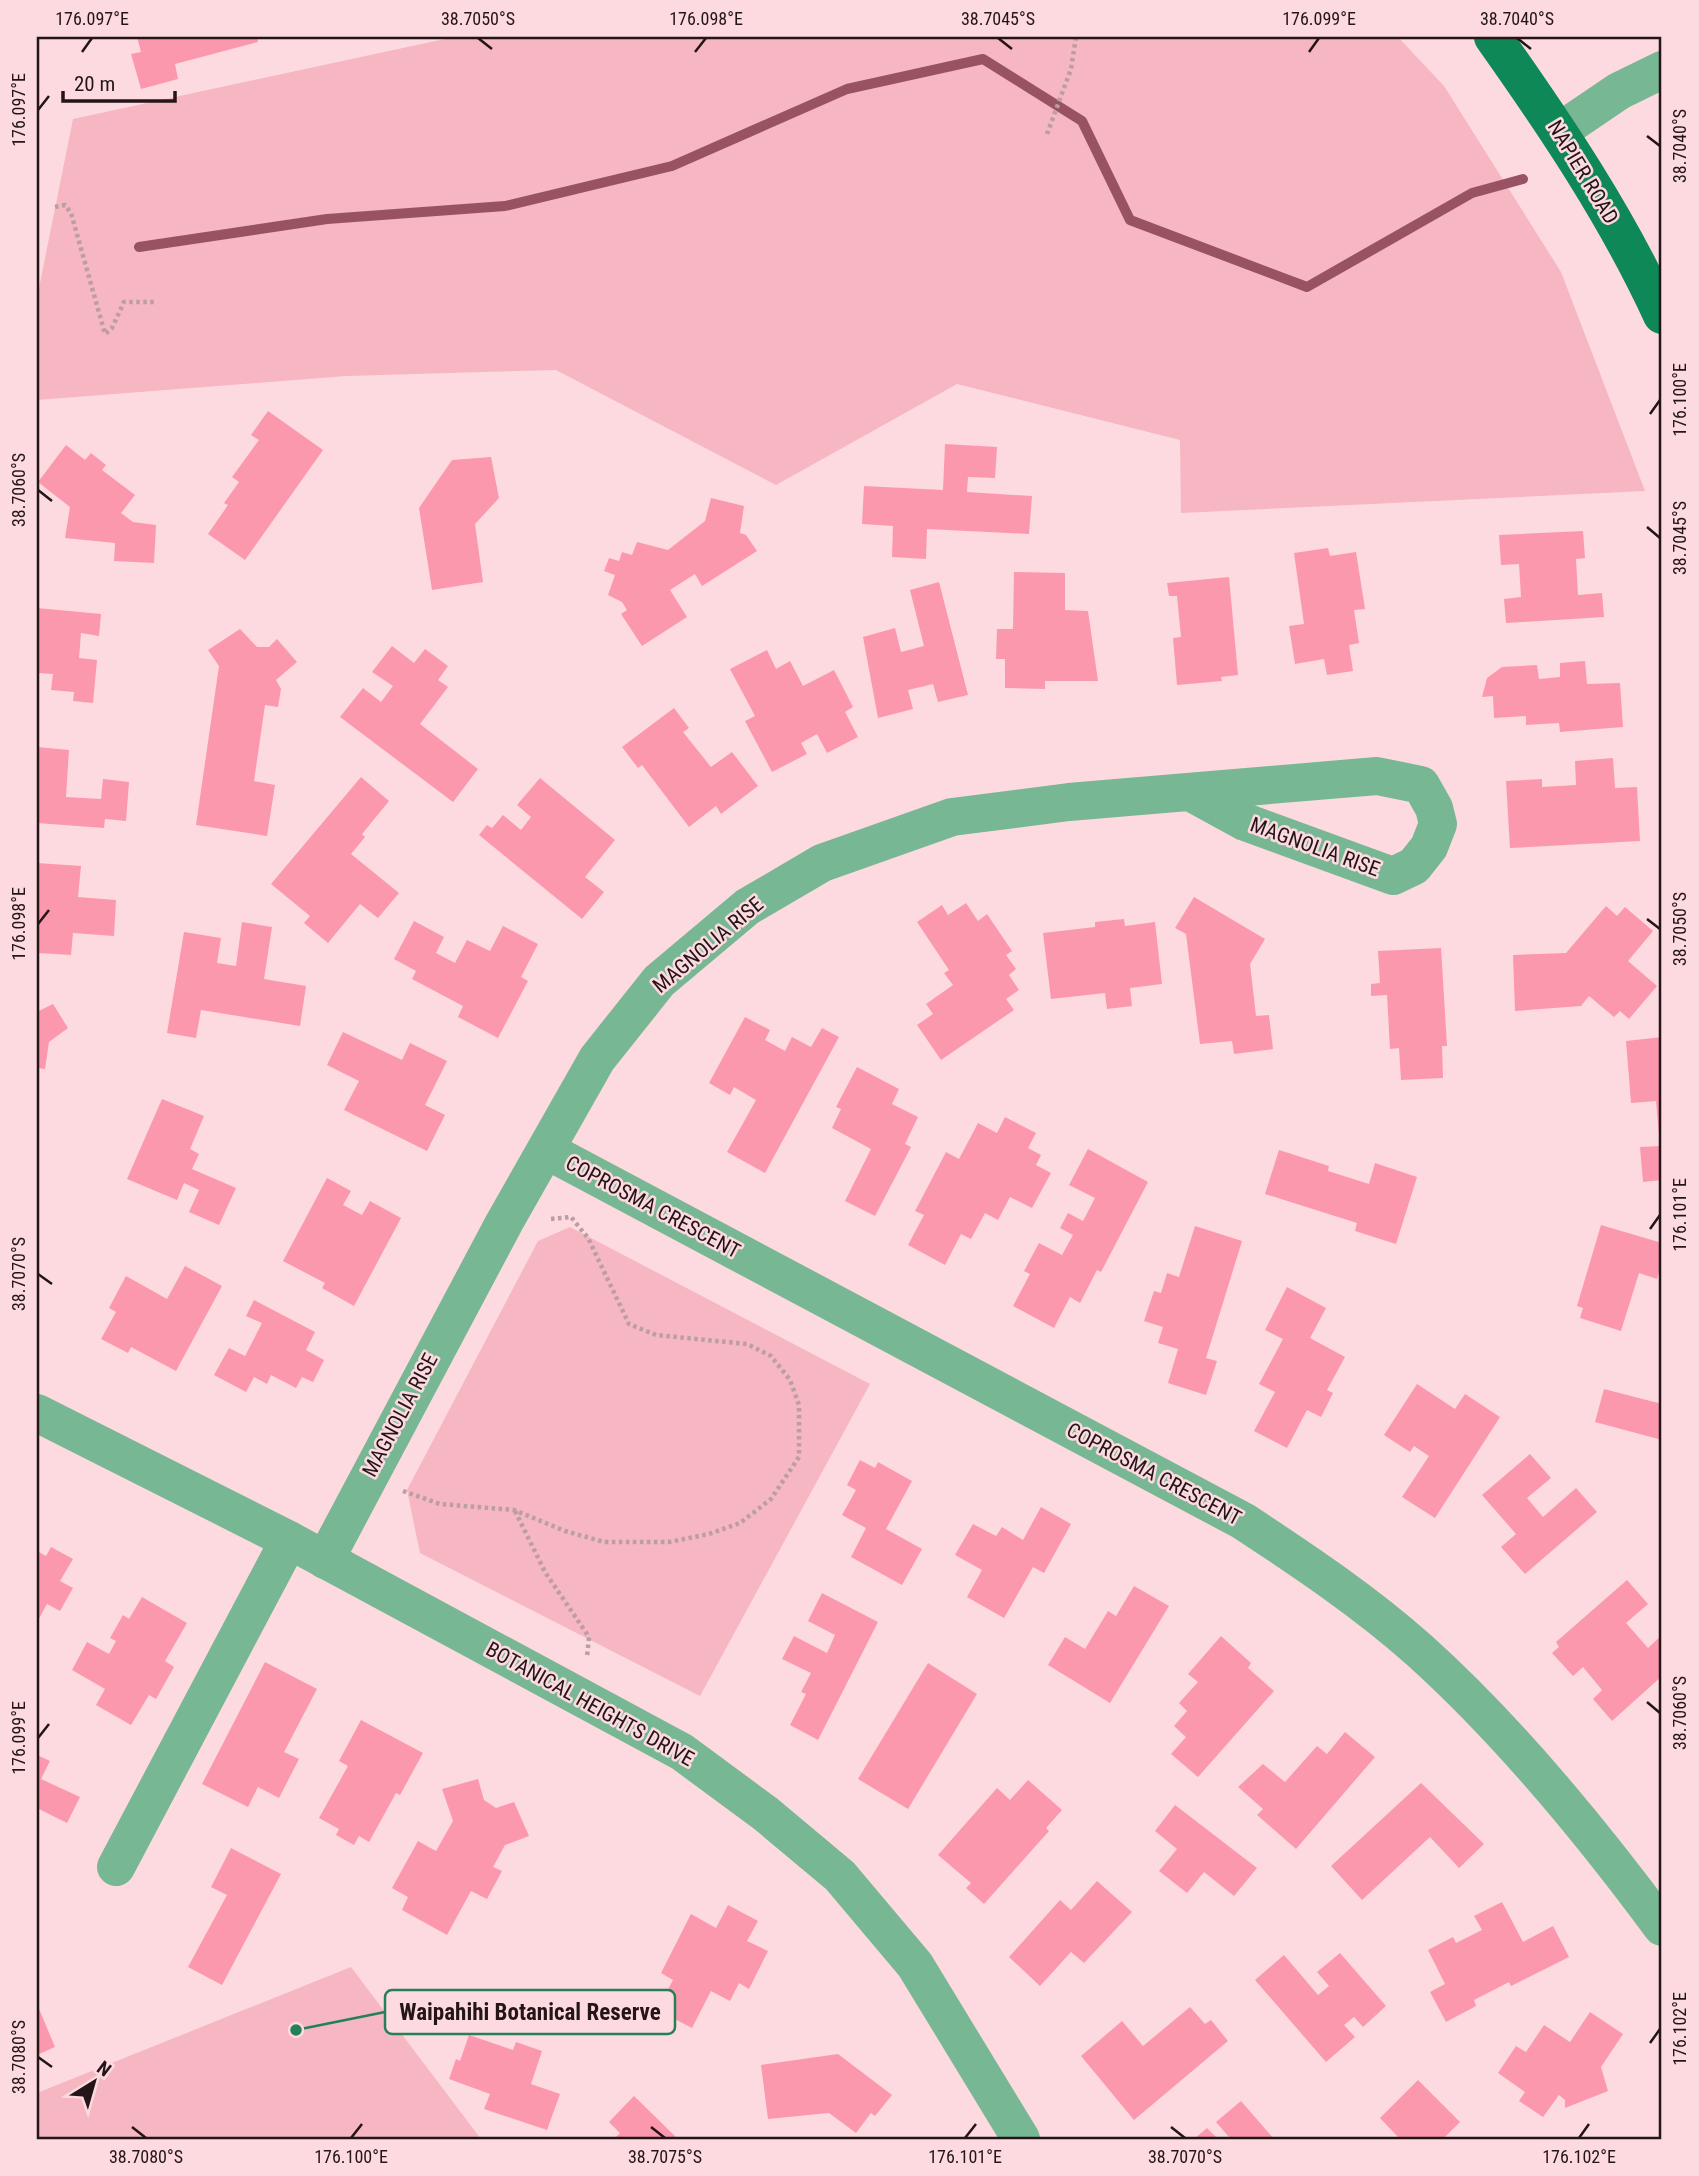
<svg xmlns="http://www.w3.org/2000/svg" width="1699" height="2176" viewBox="0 0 1699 2176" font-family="'Roboto Condensed',sans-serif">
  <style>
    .green { fill: #f6b6c2 }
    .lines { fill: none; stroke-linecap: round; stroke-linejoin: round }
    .stream { stroke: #995262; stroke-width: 10 }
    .building { fill: #fc98ad }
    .path { stroke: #bb9ea4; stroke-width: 4.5; stroke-dasharray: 3.5 3.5; stroke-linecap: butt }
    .minor { stroke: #78b794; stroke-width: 38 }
    .major { stroke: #0e8857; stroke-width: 38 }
    .ticks { fill: none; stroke: #231518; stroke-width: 2.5 }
    .labels { text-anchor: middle; stroke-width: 5; stroke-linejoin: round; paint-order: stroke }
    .street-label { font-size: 21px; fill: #231518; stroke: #fddae0 }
    .leader { fill: none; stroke: #248056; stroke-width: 2.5 }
    .callout-dot { fill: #248056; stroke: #fddae0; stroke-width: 2.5 }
    .callout { fill: #fddae0; stroke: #248056; stroke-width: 2.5 }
    .callout-label { font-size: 23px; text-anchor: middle; font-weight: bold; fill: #231518 }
    .neatline { fill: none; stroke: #231518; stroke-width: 2.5 }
    .ticks-label { font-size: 18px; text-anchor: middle; fill: #231518 }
  </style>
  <rect width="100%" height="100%" fill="#fddae0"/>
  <g class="green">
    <polygon points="454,37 1398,37 1444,86 1561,272 1645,491 1181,513 1180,440 957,384 776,485 556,370 346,376 37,400 37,298 73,119"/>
    <polygon points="570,1227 870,1384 700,1696 420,1553 407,1490 538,1241"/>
    <polygon points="351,1967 481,2139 37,2139 37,2093"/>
  </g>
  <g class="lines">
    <polyline class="stream" points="139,247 327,219 505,206 672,166 847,89 983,59 1082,121 1130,220 1307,287 1472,193 1523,179"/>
  </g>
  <g class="building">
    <polygon points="137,37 257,37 258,42 175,64 178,79 141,89 131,54 141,52"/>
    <polygon points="268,411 323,450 245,560 208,534 228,505 224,503 239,482 232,477 259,440 251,435"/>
    <polygon points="945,444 997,447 995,478 968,477 967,492 1032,496 1029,534 927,529 926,559 892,557 893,526 862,524 864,486 943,490"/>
    <polygon points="66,445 85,460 91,453 106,465 102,470 135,495 121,513 133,522 156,525 154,563 114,561 115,543 65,538 70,507 38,482"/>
    <polygon points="491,457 499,498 475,524 483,582 432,590 419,508 452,460"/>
    <polygon points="711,498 744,506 740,533 746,535 757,551 702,586 695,574 670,590 687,617 642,646 621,614 627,610 622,602 608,595 615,575 604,571 609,558 619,561 622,552 632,555 637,542 668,550 705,521"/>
    <polygon points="1583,531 1585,558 1576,559 1578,595 1602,593 1604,617 1506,623 1504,599 1521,597 1519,564 1501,565 1499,535"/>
    <polygon points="1328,548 1330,556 1356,552 1365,609 1354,610 1359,643 1349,645 1353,671 1327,675 1324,659 1295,664 1289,626 1304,624 1294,553"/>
    <polygon points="1014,572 1065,573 1065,610 1088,611 1098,681 1045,681 1045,689 1005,688 1005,659 996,659 997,629 1013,629"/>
    <polygon points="1229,577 1238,675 1221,677 1222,681 1177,685 1173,638 1181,637 1177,596 1169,596 1167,583"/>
    <polygon points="939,582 968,695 938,702 933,684 908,690 913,709 878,718 863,637 895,628 901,652 924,646 910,590"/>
    <polygon points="37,608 101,614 99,636 81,633 79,658 97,660 93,703 73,701 74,692 51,690 53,674 37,673"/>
    <polygon points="240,629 257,647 269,647 277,639 297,662 276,680 281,689 278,707 265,705 254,781 275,785 267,836 196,825 219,666 208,650"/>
    <polygon points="392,646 414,663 425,649 448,666 438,680 448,687 420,724 478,769 453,802 340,717 363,688 381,702 393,686 372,672"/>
    <polygon points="767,650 776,669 790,661 803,686 834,670 853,707 845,712 858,737 827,753 817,734 801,743 807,754 772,772 745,721 755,716 730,669"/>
    <polygon points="1585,661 1587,684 1620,683 1623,727 1560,732 1559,723 1526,725 1526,716 1494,718 1493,696 1482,697 1487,678 1502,667 1537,665 1539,679 1560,677 1560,663"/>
    <polygon points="674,708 689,728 683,732 711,767 732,752 758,786 721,814 716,806 689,827 642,765 638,768 622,747"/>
    <polygon points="37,747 69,750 66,797 101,799 103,779 129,782 126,821 105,819 104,828 37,823"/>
    <polygon points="1613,758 1615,788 1637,787 1640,841 1510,848 1506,781 1542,779 1542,787 1576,785 1575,761"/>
    <polygon points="361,777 389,801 362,834 365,837 351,854 399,893 378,918 360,904 328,943 304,923 310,916 271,884"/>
    <polygon points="540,778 615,840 585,877 604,892 582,919 479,835 487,825 492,828 503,815 521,830 531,817 517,805"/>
    <polygon points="37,863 81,866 78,897 116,900 114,936 73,933 71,955 38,953"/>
    <polygon points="1194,897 1265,939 1250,964 1256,1016 1269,1015 1273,1049 1234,1054 1232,1041 1200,1044 1186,934 1175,928"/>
    <polygon points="966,903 978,921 987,914 1012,951 1006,955 1016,969 1009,975 1019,990 1006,999 1014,1010 941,1060 917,1025 933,1014 926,1004 953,985 944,973 949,970 917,922 942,905 948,915"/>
    <polygon points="1606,906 1617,916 1625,907 1653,931 1628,961 1657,986 1629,1019 1620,1011 1614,1017 1589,996 1581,1006 1515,1011 1513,955 1566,953"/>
    <polygon points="1124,919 1125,926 1155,922 1162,984 1130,988 1132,1006 1107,1009 1105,993 1051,999 1043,933 1095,927 1095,922"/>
    <polygon points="414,921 444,937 436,953 455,963 467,940 490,951 503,926 538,944 521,977 528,981 498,1038 458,1017 463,1006 412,979 416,971 394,959"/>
    <polygon points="242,922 272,927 264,979 306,986 300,1026 201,1010 196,1038 167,1033 184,932 221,938 217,963 236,966"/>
    <polygon points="1441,948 1447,1046 1442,1046 1443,1078 1401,1080 1399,1048 1390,1049 1387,995 1371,996 1371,984 1380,983 1378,951"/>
    <polygon points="53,1004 68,1028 49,1042 45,1069 37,1068 37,1012"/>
    <polygon points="745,1017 770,1030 765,1040 785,1051 792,1037 811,1047 822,1028 839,1037 765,1173 727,1152 756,1100 734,1087 730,1095 709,1083"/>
    <polygon points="343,1032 402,1060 410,1043 447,1061 425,1105 445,1115 427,1151 344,1110 359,1081 327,1065"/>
    <polygon points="1662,1037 1662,1180 1643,1182 1640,1147 1660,1146 1656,1101 1631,1103 1626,1041"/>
    <polygon points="857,1067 899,1089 892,1104 918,1117 905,1144 911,1147 875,1216 845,1201 871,1149 832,1128 841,1109 836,1107"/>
    <polygon points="162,1099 204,1116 190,1149 199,1154 192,1169 236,1188 219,1225 189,1212 199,1190 184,1183 177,1200 127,1179"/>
    <polygon points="1005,1117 1036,1133 1028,1148 1041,1155 1036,1165 1051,1173 1032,1208 1010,1197 998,1220 985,1213 971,1239 961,1234 945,1265 908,1245 924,1215 915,1211 946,1152 959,1159 978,1123 997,1133"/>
    <polygon points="1088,1149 1148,1182 1101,1272 1097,1270 1080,1303 1070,1297 1054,1328 1013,1306 1030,1274 1024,1271 1039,1243 1062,1255 1073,1235 1060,1228 1068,1213 1083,1221 1095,1198 1069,1185"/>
    <polygon points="1279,1150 1329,1166 1328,1171 1369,1184 1375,1163 1417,1177 1396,1244 1355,1231 1357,1223 1265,1194"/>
    <polygon points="327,1178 351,1191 343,1205 362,1215 370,1201 401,1218 354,1306 322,1288 325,1283 283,1261"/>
    <polygon points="1601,1225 1662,1243 1662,1261 1657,1279 1639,1273 1621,1331 1580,1318 1583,1308 1577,1306"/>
    <polygon points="1195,1226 1242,1241 1206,1358 1217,1361 1206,1395 1168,1383 1178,1349 1158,1343 1163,1327 1144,1321 1154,1291 1161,1293 1167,1273 1179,1277"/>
    <polygon points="185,1266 222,1286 176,1371 131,1347 128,1353 101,1339 116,1312 109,1308 126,1276 167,1299"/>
    <polygon points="1287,1287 1326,1308 1310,1338 1345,1357 1327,1390 1333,1393 1321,1417 1307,1410 1287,1448 1254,1431 1275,1392 1259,1384 1283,1339 1265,1330"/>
    <polygon points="254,1300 315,1332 306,1350 324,1360 313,1382 302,1377 296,1388 271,1375 267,1384 254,1377 246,1392 214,1375 229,1348 245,1356 262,1323 246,1316"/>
    <polygon points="1417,1384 1455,1409 1465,1394 1500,1417 1435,1518 1402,1497 1429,1456 1414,1446 1410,1452 1384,1435"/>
    <polygon points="1604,1389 1662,1404 1662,1440 1595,1422"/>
    <polygon points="1530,1454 1551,1478 1527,1498 1543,1517 1576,1488 1597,1512 1525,1574 1501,1547 1516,1534 1482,1495"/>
    <polygon points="860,1460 875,1468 878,1462 912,1481 886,1529 922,1549 902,1585 851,1557 866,1528 842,1515 856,1490 847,1485"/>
    <polygon points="1041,1507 1071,1524 1044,1573 1033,1567 1004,1618 967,1597 982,1570 955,1555 973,1524 996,1536 1002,1527 1023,1540"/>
    <polygon points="51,1547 73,1559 60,1581 73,1588 60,1611 47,1604 37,1622 37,1551 46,1556"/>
    <polygon points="1627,1580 1648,1604 1626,1623 1648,1648 1662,1635 1662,1676 1612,1721 1593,1699 1602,1690 1583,1667 1573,1676 1552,1653 1559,1647 1556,1642"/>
    <polygon points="1134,1586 1169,1606 1110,1703 1048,1665 1065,1637 1085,1649 1108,1611 1116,1616"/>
    <polygon points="822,1593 878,1622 818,1740 790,1725 806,1694 801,1692 811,1673 782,1659 794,1636 827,1653 835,1635 808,1621"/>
    <polygon points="142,1597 187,1623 165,1661 174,1667 156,1699 149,1695 131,1725 96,1705 105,1689 72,1670 87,1642 109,1654 116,1641 110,1638 123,1615 129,1619"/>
    <polygon points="1221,1636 1251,1663 1248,1668 1274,1691 1198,1777 1171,1754 1186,1737 1174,1726 1187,1711 1179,1703 1198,1682 1188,1674"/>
    <polygon points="265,1662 317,1689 284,1752 299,1759 279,1798 258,1787 248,1807 202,1784"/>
    <polygon points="928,1663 977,1694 908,1809 858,1779"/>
    <polygon points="361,1720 423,1753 400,1795 396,1793 369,1842 359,1836 354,1845 336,1835 339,1829 319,1818 348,1766 339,1761"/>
    <polygon points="1345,1732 1375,1757 1296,1849 1257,1815 1263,1809 1238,1787 1263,1764 1285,1782 1317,1746 1327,1754"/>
    <polygon points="37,1755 50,1761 41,1779 80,1797 67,1823 37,1808"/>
    <polygon points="478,1779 484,1800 496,1808 514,1802 529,1836 505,1845 493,1867 502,1871 487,1899 471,1891 447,1935 402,1910 408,1897 392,1888 418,1841 436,1851 453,1821 442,1789"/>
    <polygon points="1028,1780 1062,1810 1046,1828 1049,1831 984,1904 966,1888 971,1883 938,1855 997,1788 1010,1800"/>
    <polygon points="1421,1783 1484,1844 1459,1868 1430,1837 1362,1900 1331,1866"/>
    <polygon points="1175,1805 1257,1868 1234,1896 1204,1872 1187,1893 1159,1871 1177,1849 1155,1831"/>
    <polygon points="231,1848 281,1874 222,1985 188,1967 227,1895 211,1887"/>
    <polygon points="1097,1881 1132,1912 1084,1963 1071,1952 1040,1986 1009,1957 1060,1900 1071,1910"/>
    <polygon points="1502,1902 1523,1942 1553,1926 1569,1957 1511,1986 1509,1982 1474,2000 1476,2006 1446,2022 1430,1992 1445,1984 1428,1950 1453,1937 1456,1943 1482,1930 1474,1916"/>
    <polygon points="728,1905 758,1921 747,1941 768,1951 749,1989 739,1983 730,2001 711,1991 692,2028 657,2010 673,1980 661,1973 691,1914 716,1928"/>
    <polygon points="1340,1953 1386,2006 1363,2027 1354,2017 1344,2025 1355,2037 1326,2062 1255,1980 1284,1955 1318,1995 1329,1986 1317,1972"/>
    <polygon points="37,2004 55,2047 37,2055"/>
    <polygon points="1190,2007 1205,2024 1211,2020 1228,2041 1134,2120 1081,2056 1122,2021 1143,2046"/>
    <polygon points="1590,2012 1623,2034 1601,2067 1608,2091 1565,2108 1565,2100 1559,2095 1543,2117 1519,2101 1525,2092 1498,2073 1516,2046 1526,2052 1544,2025 1570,2042"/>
    <polygon points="469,2035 513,2050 516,2042 542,2051 531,2084 560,2094 547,2130 484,2109 490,2094 449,2079 456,2059 460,2061"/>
    <polygon points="838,2054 892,2095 875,2116 871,2113 856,2133 829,2113 768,2119 761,2065"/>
    <polygon points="1418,2080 1460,2122 1443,2139 1395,2139 1398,2137 1380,2118"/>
    <polygon points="634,2096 678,2139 614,2139 620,2133 609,2122"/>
    <polygon points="1241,2101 1274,2139 1227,2139 1229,2137 1216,2122"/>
    <polygon points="1207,2128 1218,2139 1194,2139"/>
  </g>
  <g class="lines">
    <g class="path">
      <polyline points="1047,134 1071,69 1076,37"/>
      <polyline points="55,207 65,205 71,213 105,334 112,328 124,302 157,302"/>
      <polyline points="403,1491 440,1504 514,1510 565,1531 604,1542 669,1542 709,1534 740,1523 771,1499 799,1457 799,1405 790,1380 771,1356 747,1344 656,1335 629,1324 588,1238 571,1217 550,1219"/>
      <polyline points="515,1511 545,1572 589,1637 587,1657"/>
    </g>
    <g class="minor">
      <polyline points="1560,131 1619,91 1662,70"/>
      <path d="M546 1150 1243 1521C1304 1561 1365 1602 1419 1650 1508 1730 1591 1831 1662 1927"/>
      <polyline points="37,1413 289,1540 682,1752 766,1814 840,1876 915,1965 1021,2139"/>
      <polyline points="325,1560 504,1223 597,1059 659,981 747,907 822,863 952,817 1069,802 1377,776 1421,785 1434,808 1438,824 1429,847 1414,866 1393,876 1245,822 1192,793"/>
      <polyline points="116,1867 289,1540"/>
    </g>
    <path class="major" d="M1493 37C1556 126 1616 215 1662 315"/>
  </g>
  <path class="ticks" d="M478 38 492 49M998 38 1012 49M1517 38 1531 49M82 52 92 38M695 52 706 38M1309 52 1319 38M38 110 49 96M1647 136 1660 146M1650 414 1660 400M38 490 52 501M1647 527 1660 538M1647 919 1660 929M38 924 49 910M1650 1229 1660 1215M38 1274 52 1284M1647 1702 1660 1713M38 1738 49 1724M1650 2043 1660 2029M38 2057 52 2067M132 2127 146 2138M651 2127 665 2138M1171 2127 1185 2138M351 2138 362 2124M965 2138 976 2124M1579 2138 1589 2124"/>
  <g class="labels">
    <g class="street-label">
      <text transform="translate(1583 172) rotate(59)" y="7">NAPIER ROAD</text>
      <text transform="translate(1315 847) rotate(20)" y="7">MAGNOLIA RISE</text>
      <text transform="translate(708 945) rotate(-40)" y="7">MAGNOLIA RISE</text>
      <text transform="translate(653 1207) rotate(28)" y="7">COPROSMA CRESCENT</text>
      <text transform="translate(400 1415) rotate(-62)" y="7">MAGNOLIA RISE</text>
      <text transform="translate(1154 1474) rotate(28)" y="7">COPROSMA CRESCENT</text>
      <text transform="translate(590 1704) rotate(29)" y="7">BOTANICAL HEIGHTS DRIVE</text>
    </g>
  </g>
  <path class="leader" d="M296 2030L385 2012"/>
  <circle class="callout-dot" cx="296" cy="2030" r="7"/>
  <rect class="callout" x="385" y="1990" width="290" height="44" rx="7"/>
  <g class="callout-label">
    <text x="530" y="2020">Waipahihi Botanical Reserve</text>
  </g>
  <rect width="1699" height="2176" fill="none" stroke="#fddae0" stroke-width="77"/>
  <g transform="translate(94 2082) rotate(37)" stroke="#fddae0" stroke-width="5" paint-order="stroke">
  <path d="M0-5L12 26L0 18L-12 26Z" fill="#231518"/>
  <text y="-10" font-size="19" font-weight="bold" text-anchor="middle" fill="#231518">N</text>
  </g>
  <path d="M63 91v10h112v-10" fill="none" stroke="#231518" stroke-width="3.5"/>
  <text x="74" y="91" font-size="21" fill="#231518" stroke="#fddae0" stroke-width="5" paint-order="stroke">20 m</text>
  <rect x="38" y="38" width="1622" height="2100" class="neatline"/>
  <g class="ticks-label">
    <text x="92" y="25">176.097°E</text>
    <text x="478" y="25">38.7050°S</text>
    <text x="706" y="25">176.098°E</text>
    <text x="998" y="25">38.7045°S</text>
    <text x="1319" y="25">176.099°E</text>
    <text x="1517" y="25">38.7040°S</text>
    <text transform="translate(19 110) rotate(-90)" y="6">176.097°E</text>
    <text transform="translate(1680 146) rotate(-90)" y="6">38.7040°S</text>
    <text transform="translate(1680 400) rotate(-90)" y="6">176.100°E</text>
    <text transform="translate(19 490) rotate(-90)" y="6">38.7060°S</text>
    <text transform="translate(1680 538) rotate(-90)" y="6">38.7045°S</text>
    <text transform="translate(19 924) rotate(-90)" y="6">176.098°E</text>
    <text transform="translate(1680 929) rotate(-90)" y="6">38.7050°S</text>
    <text transform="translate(1680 1215) rotate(-90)" y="6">176.101°E</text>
    <text transform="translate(19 1274) rotate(-90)" y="6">38.7070°S</text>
    <text transform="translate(1680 1713) rotate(-90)" y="6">38.7060°S</text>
    <text transform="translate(19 1738) rotate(-90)" y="6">176.099°E</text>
    <text transform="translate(1680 2029) rotate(-90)" y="6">176.102°E</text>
    <text transform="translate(19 2057) rotate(-90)" y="6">38.7080°S</text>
    <text x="146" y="2163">38.7080°S</text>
    <text x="351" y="2163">176.100°E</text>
    <text x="665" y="2163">38.7075°S</text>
    <text x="965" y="2163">176.101°E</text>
    <text x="1185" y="2163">38.7070°S</text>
    <text x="1579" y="2163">176.102°E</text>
  </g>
</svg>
